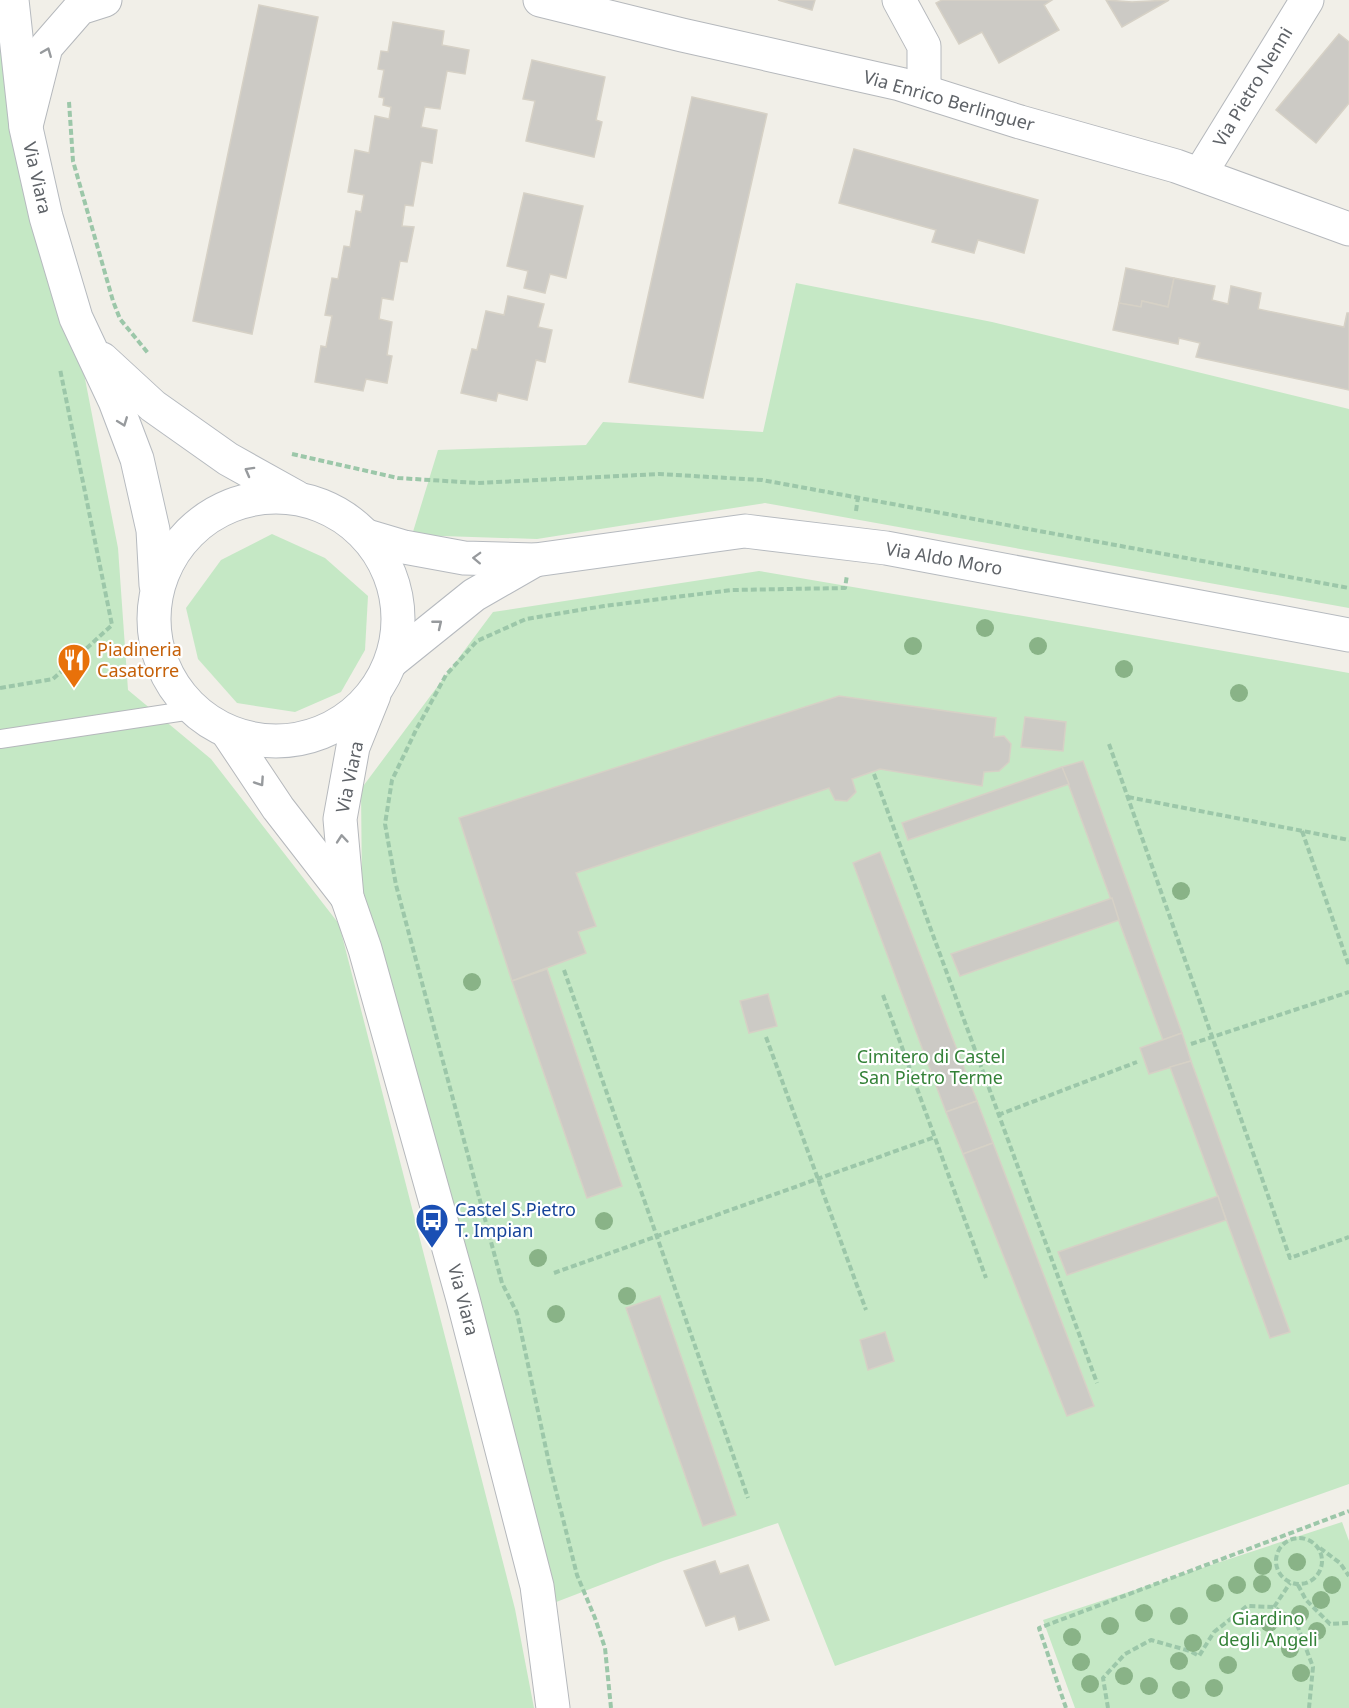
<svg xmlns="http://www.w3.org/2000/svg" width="1349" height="1708" viewBox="0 0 1349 1708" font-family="'Noto Sans',sans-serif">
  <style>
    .green { fill: #c5e8c5 }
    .building { fill: #cccac5; stroke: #d6d1c6; stroke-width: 1.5 }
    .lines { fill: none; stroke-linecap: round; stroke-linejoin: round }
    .service-casing { stroke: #b5b8bc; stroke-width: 20 }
    .minor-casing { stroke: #b5b8bc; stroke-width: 35 }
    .secondary-casing { stroke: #b6babf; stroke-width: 35 }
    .path { stroke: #9cc7a9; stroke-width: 4; stroke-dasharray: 6 3; stroke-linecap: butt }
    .service { stroke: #fff; stroke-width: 18 }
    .minor { stroke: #fff; stroke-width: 33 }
    .secondary { stroke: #fff; stroke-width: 33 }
    .tree { fill: #89b387 }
    .oneway { stroke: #979a9d }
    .labels { text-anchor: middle; stroke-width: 4.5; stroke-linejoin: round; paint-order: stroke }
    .street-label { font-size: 18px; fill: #5f6368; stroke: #fff }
    .food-label { font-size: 18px; fill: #c56008; stroke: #fff; text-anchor: start }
    .park-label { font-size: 18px; fill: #348238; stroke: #fff }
    .transit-label { font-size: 18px; fill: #164399; stroke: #fff; text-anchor: start }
  </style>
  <rect width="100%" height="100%" fill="#f1efe8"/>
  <g class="green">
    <polygon points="0,0 29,120 71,307 118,548 128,690 211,759 339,924 515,1609 534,1708 0,1708"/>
    <polygon points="796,283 992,322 1349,409 1349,608 765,503 537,539 412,535 438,450 586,445 603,422 763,432"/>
    <polygon points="272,534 325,558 368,596 365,650 341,692 295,712 237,703 198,659 186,608 221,560"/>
    <polygon points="759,571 1093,628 1349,673 1349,1484 835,1666 778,1523 663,1561 551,1604 362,891 361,789 493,612"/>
    <polygon points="1342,1522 1349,1541 1349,1708 1075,1708 1043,1620"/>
  </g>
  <g class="building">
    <polygon points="778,0 815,0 812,10"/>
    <polygon points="942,0 1052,0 1044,5 1059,30 999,63 982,32 959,44 936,3"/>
    <polygon points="1106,0 1132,2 1169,0 1122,27"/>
    <polygon points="259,5 318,17 252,334 193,321"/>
    <polygon points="393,22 444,31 442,45 469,50 465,74 447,71 440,109 425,107 421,127 437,130 432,163 421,161 413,206 405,205 402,226 414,227 407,262 400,261 393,300 382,298 379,319 392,322 387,355 392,356 387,383 366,379 363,391 315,382 321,346 326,347 332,316 325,315 332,278 338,279 344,246 350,247 356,211 361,212 364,195 348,192 355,150 369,153 375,116 389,119 391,107 383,105 384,98 379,97 384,70 378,69 381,51 388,52"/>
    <polygon points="1339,34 1349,42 1349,103 1316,143 1276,110"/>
    <polygon points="532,60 605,77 596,120 602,122 594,157 526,141 535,101 523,99"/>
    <polygon points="692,97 767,114 703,398 629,382"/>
    <polygon points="854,149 1038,200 1024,253 978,240 974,253 932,242 936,230 839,203"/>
    <polygon points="524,193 583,206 566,278 550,274 545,293 524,288 528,271 507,266"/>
    <polygon points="1126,268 1174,278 1168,307 1142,301 1141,307 1119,303"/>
    <polygon points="1174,278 1215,286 1212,300 1228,304 1231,286 1261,293 1258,309 1344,327 1347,313 1349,313 1349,390 1196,357 1200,343 1179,338 1178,344 1113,330 1119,303 1141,307 1142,301 1168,307"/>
    <polygon points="508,296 544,304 538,327 552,330 545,362 536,360 527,400 498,393 496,401 461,393 472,349 477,350 486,311 504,315"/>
    <polygon points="839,696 996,718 994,737 1004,736 1011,744 1009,762 999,771 984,772 982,786 880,769 852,779 856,792 847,801 835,800 829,788 576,873 596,926 578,932 586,953 512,981 459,818"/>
    <polygon points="1025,717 1066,722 1063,751 1021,747"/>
    <polygon points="1083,761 1182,1033 1163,1040 1062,767"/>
    <polygon points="1062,767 1069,784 908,840 902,823"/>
    <polygon points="880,852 977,1101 946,1112 853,863"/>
    <polygon points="1112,898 1119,920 960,976 951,954"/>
    <polygon points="547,969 622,1186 587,1198 512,981"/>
    <polygon points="768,994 777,1026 749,1033 740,1001"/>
    <polygon points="1182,1033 1191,1061 1149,1074 1140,1048"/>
    <polygon points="1191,1061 1290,1332 1270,1338 1170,1067"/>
    <polygon points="977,1101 993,1143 963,1154 946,1112"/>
    <polygon points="993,1143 1094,1406 1067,1416 963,1154"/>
    <polygon points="1218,1196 1226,1220 1067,1275 1058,1252"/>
    <polygon points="660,1296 736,1515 703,1526 626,1308"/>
    <polygon points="885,1332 894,1361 868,1370 860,1340"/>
    <polygon points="715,1561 720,1574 748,1565 769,1620 739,1630 735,1616 706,1626 684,1571"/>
  </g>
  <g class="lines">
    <g class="service-casing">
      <polyline id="service" points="0,739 192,710"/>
    </g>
    <g class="minor-casing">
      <g id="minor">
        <polyline points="540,0 682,35 900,84 1020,122 1176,166 1349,229"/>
        <polyline points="899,0 924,46 924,91"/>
        <polyline points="26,126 46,47 80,8 105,0"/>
        <polyline points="1200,174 1307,0"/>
        <polyline points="374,695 353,747 340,819 347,897 365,949 463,1299 537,1586 553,1708"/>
        <polyline points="228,733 278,808 347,897"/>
      </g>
    </g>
    <g class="secondary-casing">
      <g id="secondary">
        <polyline points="12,0 26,128 46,217 76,318 115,401 137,459 153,530 156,585"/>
        <polyline points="102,359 153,406 228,459 296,497"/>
        <circle cx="276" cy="619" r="122"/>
        <polyline points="367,536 404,547 464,558 535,560 745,531 886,548 1349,635"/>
        <polyline points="392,661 474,595 535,560"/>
      </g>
    </g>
    <g class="path">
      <polyline points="69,102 73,161 113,301 120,319 148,353"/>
      <polyline points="292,454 398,478 478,483 659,474 762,480 1349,588"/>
      <polyline points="856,511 858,497"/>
      <polyline points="0,688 53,679 112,625 60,369"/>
      <polyline points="1109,744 1290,1258 1349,1237"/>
      <polyline points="874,774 1097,1383"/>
      <polyline points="1128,797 1349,840"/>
      <polyline points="1302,831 1349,966"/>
      <polyline points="564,970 748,1498"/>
      <polyline points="883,995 986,1278"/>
      <polyline points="766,1037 866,1310"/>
      <polyline points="1191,1044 1349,992"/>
      <polyline points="998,1115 1137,1062"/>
      <polyline points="554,1273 935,1137"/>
      <circle cx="1299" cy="1561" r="23"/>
      <polyline points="1320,1548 1340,1563 1349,1576"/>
      <polyline points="1298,1585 1306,1600 1330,1624 1349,1623"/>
      <polyline points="1274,1607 1290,1583"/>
      <polyline points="611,1708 605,1648 595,1618 577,1575 549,1463 517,1313 502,1283 396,885 385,824 392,780 416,730 446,675 477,641 526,619 604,606 732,590 845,588 847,575"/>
      <polyline points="1066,1708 1039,1628 1349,1511"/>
      <polyline points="1108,1708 1103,1678 1125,1654 1151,1640 1190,1651 1199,1656 1214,1632 1247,1606 1274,1607 1296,1622 1313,1667 1309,1708"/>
    </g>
    <use href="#service" class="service"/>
    <use href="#minor" class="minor"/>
    <use href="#secondary" class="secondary"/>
  </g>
  <g class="tree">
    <circle cx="985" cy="628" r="9"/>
    <circle cx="913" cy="646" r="9"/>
    <circle cx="1038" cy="646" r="9"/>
    <circle cx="1124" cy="669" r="9"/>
    <circle cx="1239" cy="693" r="9"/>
    <circle cx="1181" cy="891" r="9"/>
    <circle cx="472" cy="982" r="9"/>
    <circle cx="604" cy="1221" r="9"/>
    <circle cx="538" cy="1258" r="9"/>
    <circle cx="627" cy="1296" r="9"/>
    <circle cx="556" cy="1314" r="9"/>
    <circle cx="1297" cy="1562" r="9"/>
    <circle cx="1263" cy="1566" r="9"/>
    <circle cx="1262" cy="1584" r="9"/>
    <circle cx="1237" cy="1585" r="9"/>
    <circle cx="1332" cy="1585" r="9"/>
    <circle cx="1215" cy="1593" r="9"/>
    <circle cx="1321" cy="1600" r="9"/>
    <circle cx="1144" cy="1613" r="9"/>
    <circle cx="1300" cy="1614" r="9"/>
    <circle cx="1179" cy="1616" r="9"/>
    <circle cx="1269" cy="1623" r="9"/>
    <circle cx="1110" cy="1626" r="9"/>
    <circle cx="1317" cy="1631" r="9"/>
    <circle cx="1072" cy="1637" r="9"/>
    <circle cx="1193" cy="1643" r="9"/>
    <circle cx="1290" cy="1649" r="9"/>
    <circle cx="1179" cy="1661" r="9"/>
    <circle cx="1081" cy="1662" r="9"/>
    <circle cx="1228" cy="1665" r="9"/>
    <circle cx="1301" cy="1673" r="9"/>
    <circle cx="1124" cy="1676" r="9"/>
    <circle cx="1090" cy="1684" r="9"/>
    <circle cx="1149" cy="1686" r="9"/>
    <circle cx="1214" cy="1688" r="9"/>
    <circle cx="1181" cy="1690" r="9"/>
  </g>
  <defs><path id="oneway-chevron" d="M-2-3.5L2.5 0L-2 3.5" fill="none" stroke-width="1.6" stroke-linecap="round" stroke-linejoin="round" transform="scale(1.5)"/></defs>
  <g class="oneway">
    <use href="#oneway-chevron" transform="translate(47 52) rotate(-68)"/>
    <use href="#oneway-chevron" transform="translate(123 422) rotate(69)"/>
    <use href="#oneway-chevron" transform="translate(249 471) rotate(-151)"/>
    <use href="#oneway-chevron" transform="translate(477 558) rotate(-178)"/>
    <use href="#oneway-chevron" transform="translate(438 624) rotate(-39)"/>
    <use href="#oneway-chevron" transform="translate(260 782) rotate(56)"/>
    <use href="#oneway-chevron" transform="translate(342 839) rotate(-95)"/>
  </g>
  <defs>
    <g id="restaurant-pin" transform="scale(1.725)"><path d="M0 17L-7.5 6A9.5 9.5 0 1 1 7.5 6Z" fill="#e8710a" stroke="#fff"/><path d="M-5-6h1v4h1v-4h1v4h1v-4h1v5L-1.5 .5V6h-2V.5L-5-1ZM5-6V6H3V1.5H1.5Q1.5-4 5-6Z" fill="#fff"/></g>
    <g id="bus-pin" transform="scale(1.725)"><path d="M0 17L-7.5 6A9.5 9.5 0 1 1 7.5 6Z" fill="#1a4fb4" stroke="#fff"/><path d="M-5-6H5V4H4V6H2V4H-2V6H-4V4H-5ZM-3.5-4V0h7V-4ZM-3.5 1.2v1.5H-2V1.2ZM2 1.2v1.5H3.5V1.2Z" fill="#fff"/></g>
  </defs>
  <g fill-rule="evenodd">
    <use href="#restaurant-pin" x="74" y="660"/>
    <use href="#bus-pin" x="432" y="1220"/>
  </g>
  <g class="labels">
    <g class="street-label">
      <text transform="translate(1253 87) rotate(-59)" y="6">Via Pietro Nenni</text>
      <text transform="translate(949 101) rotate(16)" y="6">Via Enrico Berlinguer</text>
      <text transform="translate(37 178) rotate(77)" y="6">Via Viara</text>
      <text transform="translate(944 559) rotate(10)" y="6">Via Aldo Moro</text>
      <text transform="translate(350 777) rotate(-78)" y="6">Via Viara</text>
      <text transform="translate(463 1300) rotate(75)" y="6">Via Viara</text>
    </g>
    <g class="food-label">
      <text x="97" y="656">Piadineria<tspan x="97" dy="21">Casatorre</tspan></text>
    </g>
    <g class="park-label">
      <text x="931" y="1063">Cimitero di Castel<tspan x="931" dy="21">San Pietro Terme</tspan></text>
      <text x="1268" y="1625">Giardino<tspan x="1268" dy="21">degli Angeli</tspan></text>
    </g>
    <g class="transit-label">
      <text x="455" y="1216">Castel S.Pietro<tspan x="455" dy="21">T. Impian</tspan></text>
    </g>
  </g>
</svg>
